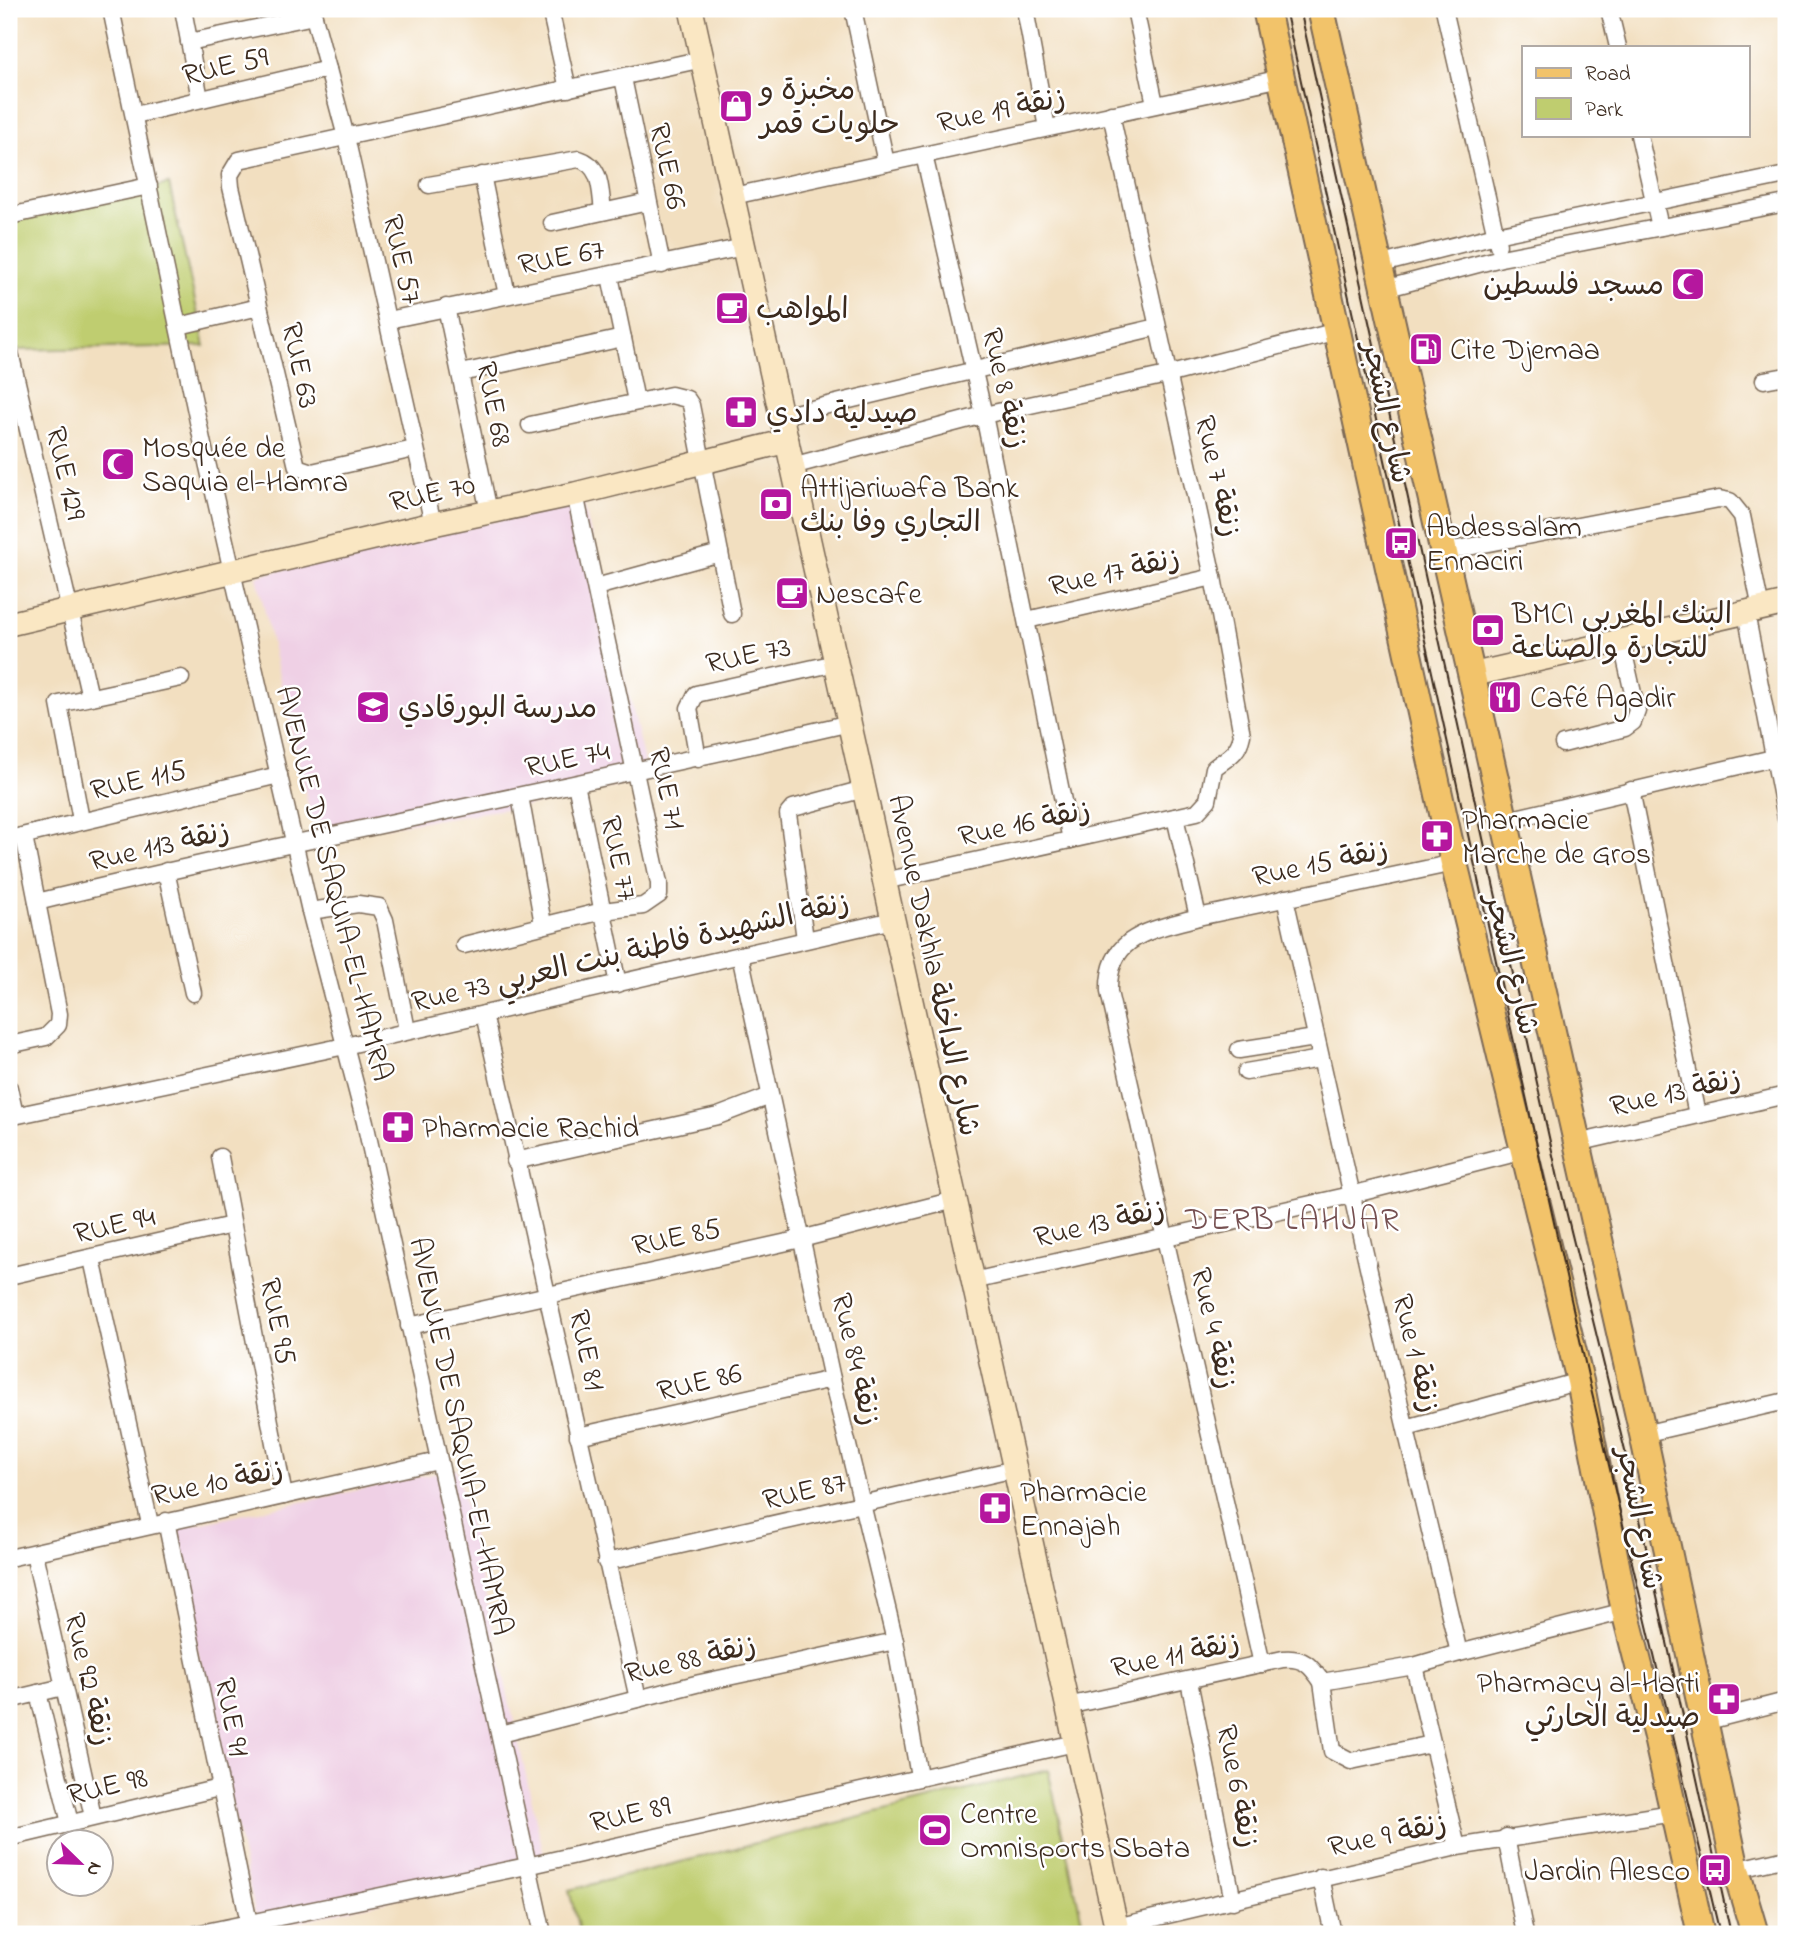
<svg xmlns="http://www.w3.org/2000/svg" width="1795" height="1943" viewBox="0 0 1795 1943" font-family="'Indie Flower','Playpen Sans Arabic',sans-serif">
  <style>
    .built { fill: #efd0e5 }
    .green { fill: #bfcd6f; stroke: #7d7c46; stroke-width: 2 }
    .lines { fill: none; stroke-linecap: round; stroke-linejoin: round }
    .street-casing { stroke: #7b6957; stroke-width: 19 }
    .secondary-casing { stroke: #7b6957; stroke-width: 26 }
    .primary-casing { stroke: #7b6957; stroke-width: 30 }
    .street { stroke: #fff; stroke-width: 16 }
    .secondary { stroke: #fae7c3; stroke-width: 23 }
    .primary { stroke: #f2c36a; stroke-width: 26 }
    .tram { stroke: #3b2a1e; stroke-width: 2 }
    .labels { text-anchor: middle; stroke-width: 5; stroke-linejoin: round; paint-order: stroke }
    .street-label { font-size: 30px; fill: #3b2a1e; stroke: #fff }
    .poi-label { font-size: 30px; fill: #3b2a1e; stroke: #fff; text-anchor: start }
    .neighbourhood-label { font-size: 32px; letter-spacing: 2px; fill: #765051; stroke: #fff }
  </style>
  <rect width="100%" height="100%" fill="#fff"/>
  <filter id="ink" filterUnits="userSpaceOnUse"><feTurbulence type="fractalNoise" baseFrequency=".0143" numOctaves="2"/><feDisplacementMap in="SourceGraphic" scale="14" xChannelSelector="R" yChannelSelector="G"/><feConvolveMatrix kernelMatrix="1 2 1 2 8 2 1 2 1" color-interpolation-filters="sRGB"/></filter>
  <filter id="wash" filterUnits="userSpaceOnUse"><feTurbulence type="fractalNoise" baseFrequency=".00686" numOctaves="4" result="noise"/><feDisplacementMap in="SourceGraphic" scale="28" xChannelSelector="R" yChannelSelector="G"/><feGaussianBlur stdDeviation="1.57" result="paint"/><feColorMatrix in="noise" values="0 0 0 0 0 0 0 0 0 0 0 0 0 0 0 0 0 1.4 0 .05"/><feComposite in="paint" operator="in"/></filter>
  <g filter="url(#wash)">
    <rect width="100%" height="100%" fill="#f2dfc0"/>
    <g class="built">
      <polygon points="583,501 648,779 526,806 315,837 257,576"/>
      <polygon points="457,1469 546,1864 259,1930 171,1530"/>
    </g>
    <g class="green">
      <polygon points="169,184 205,346 15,350 9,322 9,218"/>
      <polygon points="1048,1770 1085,1934 580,1934 569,1890"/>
    </g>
  </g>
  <g filter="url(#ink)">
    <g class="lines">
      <g class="street-casing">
        <g id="street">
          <polyline points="111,9 203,445 310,911 365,1122 543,1934"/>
          <polyline points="183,9 200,99"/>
          <polyline points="312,9 346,137 433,524"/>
          <polyline points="550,9 568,89"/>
          <polyline points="853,9 886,163"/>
          <polyline points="1025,9 1047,128"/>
          <polyline points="1135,9 1155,104"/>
          <polyline points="1444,9 1498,245"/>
          <polyline points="1609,9 1618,47"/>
          <polyline points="189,42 314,16"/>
          <polyline points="623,78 662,265"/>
          <polyline points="135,115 328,69"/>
          <polyline points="1639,135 1660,227"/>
          <polyline points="924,155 984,415 1071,840"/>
          <polyline points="482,175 507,295"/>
          <path d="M429 185 579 159C602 166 600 190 603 211"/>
          <polyline points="733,196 1282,78"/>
          <polyline points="9,216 149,186"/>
          <polyline points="552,223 648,202"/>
          <polyline points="1378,265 1496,235 1786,175"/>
          <polyline points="610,276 636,401"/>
          <polyline points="1384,289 1501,258 1786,203"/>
          <polyline points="446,307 489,512"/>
          <polyline points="388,320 744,247"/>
          <polyline points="179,326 259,307"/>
          <polyline points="9,348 90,697"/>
          <polyline points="461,373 623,338"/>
          <polyline points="1764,380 1786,376"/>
          <polyline points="782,416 1157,327"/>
          <polyline points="530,425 671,395 687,399 691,405 732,614"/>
          <polyline points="414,449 312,472 297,467 231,187 230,175 239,160 703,59"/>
          <polyline points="792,466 984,415 1167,375 1337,331"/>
          <polyline points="1442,552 1719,499 1730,501 1742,516 1761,609"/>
          <polyline points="596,587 720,553"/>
          <polyline points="1746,613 1786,818"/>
          <polyline points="1027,620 1213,577"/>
          <polyline points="1563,744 1625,728 1633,722 1637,711 1621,640"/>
          <polyline points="698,759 689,708 696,694 836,663"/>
          <polyline points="576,784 618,984"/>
          <polyline points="1631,790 1697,1115"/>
          <polyline points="520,796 543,924"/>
          <polyline points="1175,817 1198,917"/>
          <polyline points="81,820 59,704 181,678"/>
          <polyline points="1503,821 1773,758"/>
          <polyline points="9,839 279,775"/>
          <polyline points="166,871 193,993"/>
          <path d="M884 881 1197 812 1208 800 1214 768C1228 757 1238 754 1242 735L1213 577 1111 114"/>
          <polyline points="1285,898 1380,1320 1459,1653 1625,1611"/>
          <path d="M37 902C306 837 579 786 850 723"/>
          <polyline points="310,911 358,904 379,907 385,920 407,1030"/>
          <polyline points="805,939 788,814 793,808 864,789"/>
          <polyline points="464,945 603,911 643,906 659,895 659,883 575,494"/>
          <polyline points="740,955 832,1379 895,1641 919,1776"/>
          <polyline points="484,1014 638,1699"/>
          <polyline points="9,1045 46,1037 58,1025 59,1014 24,836"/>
          <polyline points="1239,1050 1315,1038"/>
          <polyline points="1246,1072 1320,1059"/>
          <polyline points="9,1088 15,1115"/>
          <polyline points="9,1117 345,1046 893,920"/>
          <polyline points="1577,1143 1786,1095"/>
          <polyline points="220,1157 284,1496"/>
          <polyline points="515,1161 718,1116 770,1096"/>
          <polyline points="92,1259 150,1524"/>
          <polyline points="9,1276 232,1225"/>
          <polyline points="973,1281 1351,1195 1524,1151"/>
          <polyline points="409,1326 801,1239 955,1200"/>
          <polyline points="1406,1428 1580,1381"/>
          <polyline points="1643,1434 1786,1401"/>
          <polyline points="578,1436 832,1379"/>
          <polyline points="166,1521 249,1923"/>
          <polyline points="34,1553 93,1817"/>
          <polyline points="9,1558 438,1461"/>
          <polyline points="606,1562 1015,1469"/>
          <path d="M1262 1664 1109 992C1107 934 1153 930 1198 917L1454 863"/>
          <polyline points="1414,1666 1457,1847"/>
          <polyline points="1189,1681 1233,1901"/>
          <polyline points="1322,1682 1332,1751 1351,1761 1432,1744"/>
          <polyline points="38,1693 70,1823"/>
          <polyline points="9,1700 63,1687"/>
          <path d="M1067 1706 1283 1659C1304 1657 1311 1666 1322 1682L1414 1666 1459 1653"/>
          <polyline points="1704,1722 1786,1701"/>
          <polyline points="500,1734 700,1683 895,1641"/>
          <polyline points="1506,1837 1525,1934"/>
          <polyline points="9,1838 219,1788"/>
          <polyline points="1736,1870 1786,1858"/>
          <polyline points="1321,1877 1333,1934"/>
          <polyline points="1116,1927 1457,1847 1673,1813"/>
          <polyline points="196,1934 527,1866 1075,1743"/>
        </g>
      </g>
      <g class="secondary-casing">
        <g id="secondary">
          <polyline points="691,9 1118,1934"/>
          <polyline points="9,624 433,524 575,494 787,441"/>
          <polyline points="1471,675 1786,603"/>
        </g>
      </g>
      <g class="primary-casing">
        <g id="primary">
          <polyline points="1266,9 1454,863 1580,1381 1625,1611 1656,1733 1701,1934"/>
          <polyline points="1321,9 1643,1434 1736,1870 1755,1934"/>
        </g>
      </g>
      <use href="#street" class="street"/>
      <use href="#secondary" class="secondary"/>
      <use href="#primary" class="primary"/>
      <g class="tram">
        <polyline points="1285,9 1590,1385 1720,1934"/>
        <polyline points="1300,9 1558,1178 1625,1451 1731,1934"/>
      </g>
    </g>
  </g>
  <defs>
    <g id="shop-square" transform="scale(1.75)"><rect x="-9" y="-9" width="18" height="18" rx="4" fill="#b5179e" stroke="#fff"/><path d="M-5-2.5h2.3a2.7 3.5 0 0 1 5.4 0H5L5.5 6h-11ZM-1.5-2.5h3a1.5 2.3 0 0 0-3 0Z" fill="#fff"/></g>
    <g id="mosque-square" transform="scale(1.75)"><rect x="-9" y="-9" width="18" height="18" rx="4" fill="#b5179e" stroke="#fff"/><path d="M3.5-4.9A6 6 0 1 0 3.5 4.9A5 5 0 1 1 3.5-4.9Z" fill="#fff"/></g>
    <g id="cafe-square" transform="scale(1.75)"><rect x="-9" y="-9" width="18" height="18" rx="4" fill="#b5179e" stroke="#fff"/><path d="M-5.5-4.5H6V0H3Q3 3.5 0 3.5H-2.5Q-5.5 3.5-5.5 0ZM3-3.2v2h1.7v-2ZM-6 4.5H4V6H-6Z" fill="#fff"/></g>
    <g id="fuel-square" transform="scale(1.75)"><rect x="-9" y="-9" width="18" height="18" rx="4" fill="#b5179e" stroke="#fff"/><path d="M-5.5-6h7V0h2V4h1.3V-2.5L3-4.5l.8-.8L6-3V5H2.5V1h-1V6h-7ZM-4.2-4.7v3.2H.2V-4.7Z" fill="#fff"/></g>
    <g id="pharmacy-square" transform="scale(1.75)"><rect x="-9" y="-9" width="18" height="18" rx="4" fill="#b5179e" stroke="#fff"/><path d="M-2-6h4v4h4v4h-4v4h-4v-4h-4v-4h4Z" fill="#fff"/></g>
    <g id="bank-square" transform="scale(1.75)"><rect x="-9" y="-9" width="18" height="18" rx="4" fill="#b5179e" stroke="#fff"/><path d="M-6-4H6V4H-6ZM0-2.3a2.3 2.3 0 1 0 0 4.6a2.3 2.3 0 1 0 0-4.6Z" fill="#fff"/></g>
    <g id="bus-square" transform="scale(1.75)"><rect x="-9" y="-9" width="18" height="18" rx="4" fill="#b5179e" stroke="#fff"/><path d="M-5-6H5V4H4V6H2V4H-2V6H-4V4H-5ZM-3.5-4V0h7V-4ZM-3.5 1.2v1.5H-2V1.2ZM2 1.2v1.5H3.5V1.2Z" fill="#fff"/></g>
    <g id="restaurant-square" transform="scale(1.75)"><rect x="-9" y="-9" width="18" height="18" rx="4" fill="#b5179e" stroke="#fff"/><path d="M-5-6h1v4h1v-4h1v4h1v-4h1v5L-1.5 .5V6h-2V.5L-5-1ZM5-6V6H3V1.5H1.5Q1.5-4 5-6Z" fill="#fff"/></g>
    <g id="school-square" transform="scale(1.75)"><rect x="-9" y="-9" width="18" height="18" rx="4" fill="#b5179e" stroke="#fff"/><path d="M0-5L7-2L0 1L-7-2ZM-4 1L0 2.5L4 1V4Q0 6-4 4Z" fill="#fff"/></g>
    <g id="stadium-square" transform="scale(1.75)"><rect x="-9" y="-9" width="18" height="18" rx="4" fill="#b5179e" stroke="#fff"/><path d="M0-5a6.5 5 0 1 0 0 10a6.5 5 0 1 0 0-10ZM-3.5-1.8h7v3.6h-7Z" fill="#fff"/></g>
  </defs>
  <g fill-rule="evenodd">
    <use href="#shop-square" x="736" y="106"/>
    <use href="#mosque-square" x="1688" y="284"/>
    <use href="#cafe-square" x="732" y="308"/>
    <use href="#fuel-square" x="1426" y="349"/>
    <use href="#pharmacy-square" x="741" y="412"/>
    <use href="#mosque-square" x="118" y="464"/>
    <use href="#bank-square" x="776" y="504"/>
    <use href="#bus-square" x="1401" y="543"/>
    <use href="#cafe-square" x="792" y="593"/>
    <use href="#bank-square" x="1488" y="630"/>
    <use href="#restaurant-square" x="1505" y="697"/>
    <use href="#school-square" x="373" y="707"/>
    <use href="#pharmacy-square" x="1437" y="836"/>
    <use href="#pharmacy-square" x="398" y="1127"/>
    <use href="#pharmacy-square" x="995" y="1508"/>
    <use href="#pharmacy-square" x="1724" y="1699"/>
    <use href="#stadium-square" x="935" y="1830"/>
    <use href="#bus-square" x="1715" y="1870"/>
  </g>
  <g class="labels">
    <g class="street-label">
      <text transform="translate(225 65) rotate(-13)" y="10">RUE 59</text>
      <text transform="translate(1001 109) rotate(-12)" y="10">Rue 19 زنقة</text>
      <text transform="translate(669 166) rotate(78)" y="10">RUE 66</text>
      <text transform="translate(561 256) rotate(-11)" y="10">RUE 67</text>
      <text transform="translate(403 259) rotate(77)" y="10">RUE 57</text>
      <text transform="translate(301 365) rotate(78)" y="10">RUE 63</text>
      <text transform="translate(1006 388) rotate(77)" y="10">Rue 8 زنقة</text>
      <text transform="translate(495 404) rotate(79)" y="10">RUE 68</text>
      <text transform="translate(1388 412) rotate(78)" y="10">شارع الشجر</text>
      <text transform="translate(67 473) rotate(77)" y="10">RUE 129</text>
      <text transform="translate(1219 476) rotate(77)" y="10">Rue 7 زنقة</text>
      <text transform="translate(432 492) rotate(-13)" y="10">RUE 70</text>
      <text transform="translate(1114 571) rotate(-13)" y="10">Rue 17 زنقة</text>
      <text transform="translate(748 654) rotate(-12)" y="10">RUE 73</text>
      <text transform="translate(567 758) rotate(-12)" y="10">RUE 74</text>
      <text transform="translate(138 779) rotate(-13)" y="10">RUE 115</text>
      <text transform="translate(668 788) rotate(78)" y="10">RUE 71</text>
      <text transform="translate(1024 822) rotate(-12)" y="10">Rue 16 زنقة</text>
      <text transform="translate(159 845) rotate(-13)" y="10">Rue 113 زنقة</text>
      <text transform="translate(620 858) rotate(78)" y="10">RUE 77</text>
      <text transform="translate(1320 862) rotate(-12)" y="10">Rue 15 زنقة</text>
      <text transform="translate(335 883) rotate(76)" y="10">AVENUE DE SAQUIA-EL-HAMRA</text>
      <text transform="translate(630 951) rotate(-13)" y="10">Rue 73 زنقة الشهيدة فاطنة بنت العربي</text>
      <text transform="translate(1513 964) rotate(76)" y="10">شارع الشجر</text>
      <text transform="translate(935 965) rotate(78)" y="10">Avenue Dakhla شارع الداخلة</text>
      <text transform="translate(1675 1091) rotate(-13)" y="10">Rue 13 زنقة</text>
      <text transform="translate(1099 1222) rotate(-13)" y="10">Rue 13 زنقة</text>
      <text transform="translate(114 1224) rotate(-13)" y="10">RUE 94</text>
      <text transform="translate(676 1236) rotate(-12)" y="10">RUE 85</text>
      <text transform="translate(279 1321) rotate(79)" y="10">RUE 95</text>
      <text transform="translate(1215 1328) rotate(77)" y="10">Rue 4 زنقة</text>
      <text transform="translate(588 1350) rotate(78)" y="10">RUE 81</text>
      <text transform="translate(1417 1353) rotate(76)" y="10">Rue 1 زنقة</text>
      <text transform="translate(857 1359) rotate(77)" y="10">Rue 84 زنقة</text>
      <text transform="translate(699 1381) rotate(-13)" y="10">RUE 86</text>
      <text transform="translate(462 1436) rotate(78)" y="10">AVENUE DE SAQUIA-EL-HAMRA</text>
      <text transform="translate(217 1481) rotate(-12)" y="10">Rue 10 زنقة</text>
      <text transform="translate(804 1490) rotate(-13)" y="10">RUE 87</text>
      <text transform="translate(1641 1518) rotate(79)" y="10">شارع الشجر</text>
      <text transform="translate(1175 1654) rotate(-12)" y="10">Rue 11 زنقة</text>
      <text transform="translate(690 1658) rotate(-13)" y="10">Rue 88 زنقة</text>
      <text transform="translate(90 1679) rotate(77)" y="10">Rue 92 زنقة</text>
      <text transform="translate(233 1717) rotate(79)" y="10">RUE 91</text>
      <text transform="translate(107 1785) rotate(-13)" y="10">RUE 98</text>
      <text transform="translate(1239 1786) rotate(79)" y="10">Rue 6 زنقة</text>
      <text transform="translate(630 1813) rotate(-13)" y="10">RUE 89</text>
      <text transform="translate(1387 1834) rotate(-12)" y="10">Rue 9 زنقة</text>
    </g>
    <g class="poi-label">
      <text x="760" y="99">مخبزة و<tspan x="760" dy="34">حلويات قمر</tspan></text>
      <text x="1664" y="294" text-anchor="end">مسجد فلسطين</text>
      <text x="756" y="318">المواهب</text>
      <text x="1450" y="359">Cite Djemaa</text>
      <text x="766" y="422">صيدلية دادي</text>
      <text x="142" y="457">Mosquée de<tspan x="142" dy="34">Saquia el-Hamra</tspan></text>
      <text x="800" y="497">Attijariwafa Bank<tspan x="800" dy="34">التجاري وفا بنك</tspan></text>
      <text x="1426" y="536">Abdessalam<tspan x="1426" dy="34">Ennaciri</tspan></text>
      <text x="816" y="603">Nescafe</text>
      <text x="1512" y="623">BMCI البنك المغربي<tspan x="1512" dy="34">للتجارة والصناعة</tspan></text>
      <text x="1530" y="707">Café Agadir</text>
      <text x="398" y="717">مدرسة البورقادي</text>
      <text x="1462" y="829">Pharmacie<tspan x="1462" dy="34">Marche de Gros</tspan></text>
      <text x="422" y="1137">Pharmacie Rachid</text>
      <text x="1020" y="1501">Pharmacie<tspan x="1020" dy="34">Ennajah</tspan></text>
      <text x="1700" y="1692" text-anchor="end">Pharmacy al-Harti<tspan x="1700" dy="34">صيدلية الحارثي</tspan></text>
      <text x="960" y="1823">Centre<tspan x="960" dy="34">Omnisports Sbata</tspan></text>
      <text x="1690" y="1880" text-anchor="end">Jardin Alesco</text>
    </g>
    <g class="neighbourhood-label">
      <text x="1293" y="1229">DERB LAHJAR</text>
    </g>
  </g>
  <rect width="1795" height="1943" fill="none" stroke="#fff" stroke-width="35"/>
  <rect x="1522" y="46" width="228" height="91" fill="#ffffff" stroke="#b1aaa5" stroke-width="2"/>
  <rect x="1536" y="68" width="35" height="10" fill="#f2c36a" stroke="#b1aaa5" stroke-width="2"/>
  <text x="1585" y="80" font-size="21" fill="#3b2a1e">Road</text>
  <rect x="1536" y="98" width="35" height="21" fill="#bfcd6f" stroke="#b1aaa5" stroke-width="2"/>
  <text x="1585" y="116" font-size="21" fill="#3b2a1e">Park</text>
  <g transform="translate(80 1863) rotate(113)"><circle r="33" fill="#ffffff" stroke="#b1aaa5" stroke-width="2"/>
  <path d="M0-5L12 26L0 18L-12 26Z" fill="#b5179e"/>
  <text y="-10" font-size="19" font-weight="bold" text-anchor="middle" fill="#3b2a1e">N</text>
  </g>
</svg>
